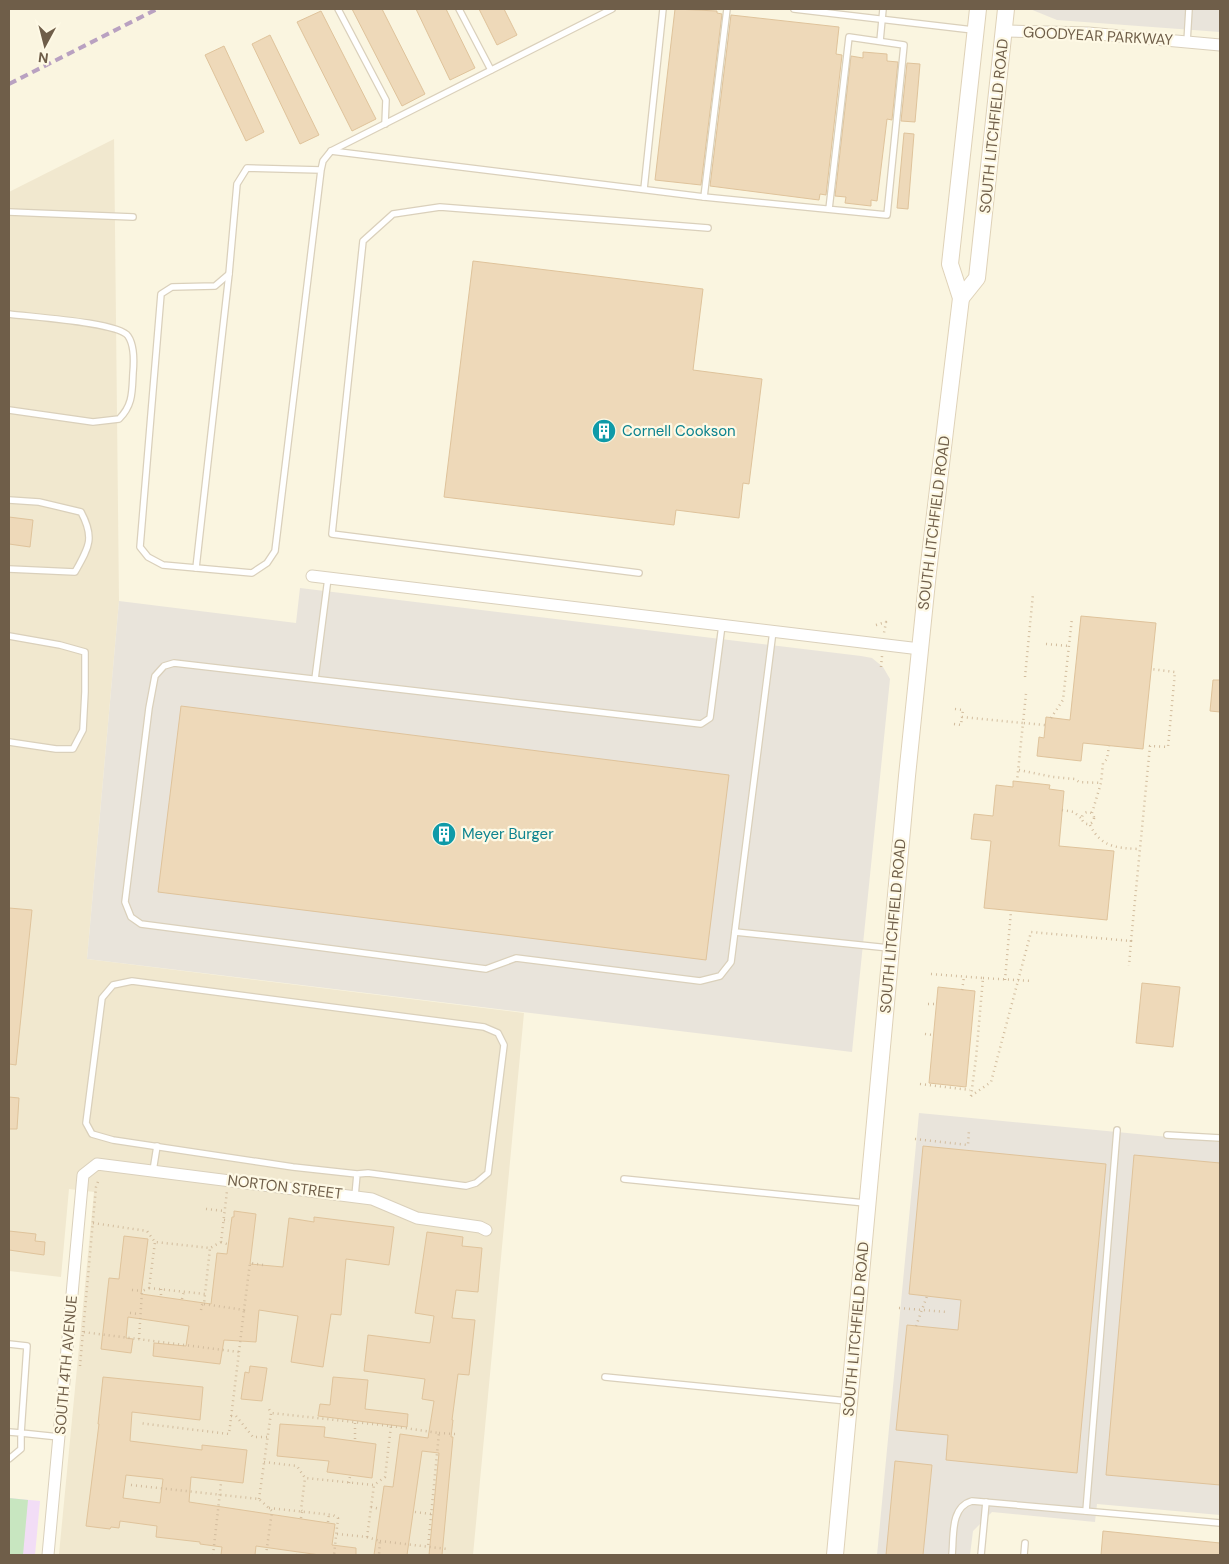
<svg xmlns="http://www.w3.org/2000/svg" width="1229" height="1564" viewBox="0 0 1229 1564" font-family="'DM Sans',sans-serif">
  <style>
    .residential { fill: #f1e8cf }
    .industrial { fill: #e9e4db }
    .education { fill: #f2ddf6 }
    .green { fill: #c8e6c0 }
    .building { fill: #eed9b9; stroke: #dfc39b; fill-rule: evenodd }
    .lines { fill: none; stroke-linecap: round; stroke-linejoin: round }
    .service-casing { stroke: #dad0bb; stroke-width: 8 }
    .minor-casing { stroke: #dad0bb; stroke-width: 13 }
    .secondary-casing { stroke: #dfd2b8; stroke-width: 18 }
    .path { stroke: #d2bc9d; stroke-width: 2.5; stroke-dasharray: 1 4; stroke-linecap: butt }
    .service { stroke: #fff; stroke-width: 5.5 }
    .minor { stroke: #fff; stroke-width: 11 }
    .secondary { stroke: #fff; stroke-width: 16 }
    .rail { stroke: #b9a1c1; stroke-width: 4; stroke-dasharray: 8 5; stroke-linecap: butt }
    .labels { text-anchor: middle; stroke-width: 4.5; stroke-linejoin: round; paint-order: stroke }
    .street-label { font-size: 15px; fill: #6f5e49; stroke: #fef9e5 }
    .culture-label { font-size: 15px; fill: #0d838f; stroke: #fef9e5; text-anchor: start }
  </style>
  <rect width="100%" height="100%" fill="#faf5e0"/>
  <polygon class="residential" points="114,135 119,601 87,959 524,1013 473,1555 59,1554 94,1192 69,1189 61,1277 9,1271 9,192 114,139"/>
  <g class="industrial">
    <polygon points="1030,9 1220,9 1220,32 1057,20"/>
    <polygon points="300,588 861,656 872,658 883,667 890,679 852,1052 87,959 119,601 296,623"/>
    <polygon points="919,1113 1220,1142 1220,1515 1097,1504 1095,1522 992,1512 973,1531 970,1555 877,1555"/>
  </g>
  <polygon class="education" points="9,1498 40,1501 35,1555 9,1555"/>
  <polygon class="green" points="9,1498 28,1500 23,1555 9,1555"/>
  <g class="building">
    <polygon points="352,9 382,9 425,94 402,106"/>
    <polygon points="416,9 446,9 475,68 450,80"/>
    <polygon points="479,9 504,9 517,35 497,45"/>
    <polygon points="675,9 717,11 717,13 722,14 701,185 655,180"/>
    <polygon points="321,11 376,119 352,131 297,22"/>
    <polygon points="731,15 839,27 836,54 842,55 826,195 820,194 819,200 710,186"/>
    <polygon points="270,35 319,135 300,144 252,44"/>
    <polygon points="224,46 264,132 246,141 205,55"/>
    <polygon points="863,52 887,54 887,61 898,62 892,120 887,119 877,201 871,200 871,206 845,203 846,197 835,196 851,56 863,58"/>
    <polygon points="907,63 920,64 915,122 901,121"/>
    <polygon points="904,133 914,134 908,209 897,208"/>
    <polygon points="473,261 703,289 693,370 762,379 749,484 743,483 739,518 676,510 674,525 444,497"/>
    <polygon points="9,517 33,520 30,547 9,544"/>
    <polygon points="1081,616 1156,623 1143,749 1083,743 1081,761 1037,756 1039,737 1044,738 1046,717 1070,720"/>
    <polygon points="1213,680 1220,680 1220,712 1210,711"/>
    <polygon points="181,706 729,775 706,960 158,892"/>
    <polygon points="1013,781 1050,785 1049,789 1064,791 1059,846 1114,851 1107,920 984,908 991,841 971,839 974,814 993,816 996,785 1013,787"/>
    <polygon points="9,908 32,910 16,1065 9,1064"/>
    <polygon points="1142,983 1180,987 1173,1047 1136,1043"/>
    <polygon points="938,987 975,991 966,1087 929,1083"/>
    <polygon points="9,1097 19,1098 17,1129 9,1129"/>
    <polygon points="923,1146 1106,1164 1077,1473 946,1460 948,1435 896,1430 907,1325 958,1330 961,1300 909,1294"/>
    <polygon points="1134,1155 1220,1163 1220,1485 1106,1475"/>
    <polygon points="234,1211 256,1214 250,1264 283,1267 289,1218 314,1222 314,1217 394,1227 389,1265 346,1259 341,1315 331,1314 323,1367 291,1362 298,1316 259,1310 256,1342 224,1340 220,1364 153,1356 154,1343 186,1346 189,1326 128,1317 126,1338 133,1339 131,1353 101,1349 109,1278 119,1279 124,1236 148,1239 141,1294 211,1304 217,1253 227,1254 232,1217 234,1217"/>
    <polygon points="9,1231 36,1234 35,1241 45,1242 44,1255 9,1250"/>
    <polygon points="427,1232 463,1237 462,1246 482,1248 478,1292 456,1290 452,1318 475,1320 469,1375 458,1374 452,1420 453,1420 451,1437 453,1437 442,1555 429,1555 439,1453 422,1451 407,1555 374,1555 384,1486 393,1487 400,1434 428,1438 434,1401 422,1399 425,1379 364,1371 368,1335 430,1343 434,1316 415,1313"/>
    <polygon points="250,1366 267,1368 262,1401 241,1399 245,1372 249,1373"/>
    <path d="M103 1377 203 1387 200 1420 132 1412 130 1441 202 1450V1445L247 1450 243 1483 191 1477 189 1502 335 1524 332 1545 356 1548V1555H320L256 1546 255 1555H221L222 1547 200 1544V1542L156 1537 157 1526 120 1521 119 1528 111 1527 110 1529 86 1526 99 1424H98ZM126 1475 163 1479 160 1503 123 1498Z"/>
    <polygon points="333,1377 368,1380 365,1409 408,1414 407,1427 318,1416 320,1404 330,1405"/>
    <polygon points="280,1424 325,1427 324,1437 376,1444 372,1478 327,1472 329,1461 277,1456"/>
    <polygon points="895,1461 932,1465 923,1555 886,1555"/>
    <polygon points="1103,1531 1220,1543 1220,1555 1101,1555"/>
  </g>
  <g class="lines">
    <g class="service-casing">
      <g id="service">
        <polyline points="338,9 386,100 385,124"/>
        <polyline points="459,9 491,70"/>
        <polyline points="794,9 973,30"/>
        <polyline points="880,41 883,9"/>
        <polyline points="1187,42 1189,9"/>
        <polyline points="331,151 704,197 887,215 904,45 849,37 829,209"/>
        <polyline points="321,170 247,168 237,184 229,274 215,286 172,287 161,294 140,547 148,557 163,565 252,573 267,563 275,551 321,170 323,161 331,151 612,9"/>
        <polyline points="644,189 663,9"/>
        <polyline points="704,197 727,9"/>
        <polyline points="9,212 133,217"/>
        <path d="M9 314C29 317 118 322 128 336 135 346 134 362 133 373 132 392 133 405 119 419L93 422 9 410"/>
        <path d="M9 500 39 502 81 512C95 538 89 547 75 572L9 569"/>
        <polyline points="196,568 229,274"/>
        <polyline points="639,573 332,534 363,241 393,214 440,207 708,228"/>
        <polyline points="722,625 710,718 701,724 174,663 164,666 155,676 149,708 125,902 131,917 141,924 486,969 516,958 700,981 720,976 731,962 773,631"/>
        <polyline points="9,636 60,645 85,652 85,692 83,730 73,749 56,749 9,742"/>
        <polyline points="315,679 328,578"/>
        <polyline points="735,932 889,948"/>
        <polyline points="1167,1135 1220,1138"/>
        <polyline points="153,1171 157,1146"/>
        <polyline points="624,1179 865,1203"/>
        <polyline points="355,1196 357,1174 368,1173 466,1186 476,1183 488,1173 504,1045 498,1033 484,1027 132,981 113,985 102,998 86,1123 92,1134 113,1140 293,1167 357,1174"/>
        <polyline points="9,1344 27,1346 21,1433 59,1437"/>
        <polyline points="605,1377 847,1401"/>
        <polyline points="9,1432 21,1433 21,1449 9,1459"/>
        <polyline points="1086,1511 1117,1130"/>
        <path d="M952 1555C954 1536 950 1507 972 1501L1220 1523"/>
        <polyline points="981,1555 986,1502"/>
        <polyline points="1024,1555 1025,1543"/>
      </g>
    </g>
    <g class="minor-casing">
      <g id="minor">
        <polyline points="1004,31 1088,33 1220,45"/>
        <polyline points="312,576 920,649"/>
        <polyline points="48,1555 83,1175 97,1164 372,1199 417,1218 480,1227 486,1230"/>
      </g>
    </g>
    <g class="secondary-casing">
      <g id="secondary">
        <polyline points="961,298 977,278 1006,9"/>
        <polyline points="835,1555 907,776 928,572 961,298 950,264 978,9"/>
      </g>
    </g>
    <g class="path">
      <polyline points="876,625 886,622 884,633"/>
      <polyline points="1046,644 1069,646"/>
      <polyline points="881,667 882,656"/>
      <polyline points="1025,677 1033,594"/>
      <polyline points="1026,694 1023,723 1045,725"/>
      <polyline points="955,709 963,710 962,717 1023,723 1017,781"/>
      <polyline points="1051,718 1063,700 1072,618"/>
      <polyline points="954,724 961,725 962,717"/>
      <polyline points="1019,770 1053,777 1075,779 1079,782 1101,783"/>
      <polyline points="1062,810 1074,812 1081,818"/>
      <circle cx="1088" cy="818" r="6"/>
      <polyline points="1092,813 1101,783 1103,763 1107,759 1109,746"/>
      <path d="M1090 825C1101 847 1116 848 1139 849"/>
      <polyline points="1131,941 1150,746 1168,747 1175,672 1151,669"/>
      <polyline points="931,974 983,978 976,1058 971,1096"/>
      <polyline points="983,978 1031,981"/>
      <polyline points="1005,980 1011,911"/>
      <polyline points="962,990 964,977"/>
      <polyline points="928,1004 936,1004"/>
      <polyline points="925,1034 933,1035"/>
      <polyline points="920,1084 970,1090"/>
      <polyline points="971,1096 991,1082 1031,932 1131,941 1129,966"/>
      <polyline points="915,1139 968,1145 969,1130"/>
      <polyline points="206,1209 225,1211"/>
      <polyline points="224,1220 229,1221"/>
      <polyline points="93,1223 147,1231 155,1242 210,1248 221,1242 227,1191"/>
      <polyline points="221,1242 227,1244"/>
      <polyline points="149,1288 205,1294 210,1248"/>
      <polyline points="132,1290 142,1291"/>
      <polyline points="161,1295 161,1289"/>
      <polyline points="182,1299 184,1291"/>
      <polyline points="204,1304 244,1310 250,1263 263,1265"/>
      <polyline points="899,1308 947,1312"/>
      <polyline points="201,1310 202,1305 204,1304 205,1294"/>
      <polyline points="130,1313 139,1314"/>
      <polyline points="916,1326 927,1296"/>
      <polyline points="83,1332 96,1187 99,1179"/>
      <polyline points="139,1339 142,1291 149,1288 155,1242"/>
      <polyline points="239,1352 244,1310"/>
      <polyline points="80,1366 83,1332 239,1352 229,1434 139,1423"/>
      <polyline points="231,1416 236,1416 253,1437 267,1437"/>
      <polyline points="391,1426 439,1433 428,1547"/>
      <polyline points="439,1433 455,1434"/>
      <polyline points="355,1439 355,1422"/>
      <polyline points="264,1462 297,1466 305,1478 374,1485 385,1477 391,1426 271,1413"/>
      <polyline points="349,1483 350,1476"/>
      <polyline points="131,1485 259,1499 272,1511 266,1555"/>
      <polyline points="259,1499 271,1413 269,1409"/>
      <polyline points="371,1507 380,1509"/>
      <polyline points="269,1508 333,1515 338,1518 334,1555"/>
      <polyline points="302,1511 301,1510 305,1478"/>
      <polyline points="415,1512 431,1514"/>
      <polyline points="301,1518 302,1512"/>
      <polyline points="328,1522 329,1514"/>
      <polyline points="337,1534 367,1537 374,1485"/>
      <polyline points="367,1537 380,1541 379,1555"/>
      <polyline points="380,1541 447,1549"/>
      <polyline points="213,1555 221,1483"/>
      <polyline points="297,1555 298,1552"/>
    </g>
    <use href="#service" class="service"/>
    <use href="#minor" class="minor"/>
    <use href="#secondary" class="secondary"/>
    <polyline class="rail" points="9,84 157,9"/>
  </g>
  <defs>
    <g id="building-disc" transform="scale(1.25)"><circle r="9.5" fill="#0f9aa8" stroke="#fef9e5"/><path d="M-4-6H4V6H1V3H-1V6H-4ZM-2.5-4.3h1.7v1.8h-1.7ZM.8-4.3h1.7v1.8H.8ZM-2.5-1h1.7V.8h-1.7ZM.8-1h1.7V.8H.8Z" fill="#fff"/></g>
  </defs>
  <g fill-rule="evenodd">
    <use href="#building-disc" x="604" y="431"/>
    <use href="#building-disc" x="444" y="834"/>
  </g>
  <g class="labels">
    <g class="street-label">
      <text transform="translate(1098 36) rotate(3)" y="5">GOODYEAR PARKWAY</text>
      <text transform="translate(994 126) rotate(-84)" y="5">SOUTH LITCHFIELD ROAD</text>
      <text transform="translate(934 523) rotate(-83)" y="5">SOUTH LITCHFIELD ROAD</text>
      <text transform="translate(893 926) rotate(-85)" y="5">SOUTH LITCHFIELD ROAD</text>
      <text transform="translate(285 1187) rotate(7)" y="5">NORTON STREET</text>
      <text transform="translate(856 1329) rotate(-85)" y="5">SOUTH LITCHFIELD ROAD</text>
      <text transform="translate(66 1365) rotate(-85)" y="5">SOUTH 4TH AVENUE</text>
    </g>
    <g class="culture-label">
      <text x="622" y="436">Cornell Cookson</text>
      <text x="462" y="839">Meyer Burger</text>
    </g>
  </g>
  <rect width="1229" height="1564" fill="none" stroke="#6f5e49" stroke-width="20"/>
  <g transform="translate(45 45) rotate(187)" stroke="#fef9e5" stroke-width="4" paint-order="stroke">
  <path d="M0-4L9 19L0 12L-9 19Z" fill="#6f5e49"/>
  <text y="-8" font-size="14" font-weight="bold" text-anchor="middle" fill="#6f5e49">N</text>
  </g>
</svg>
